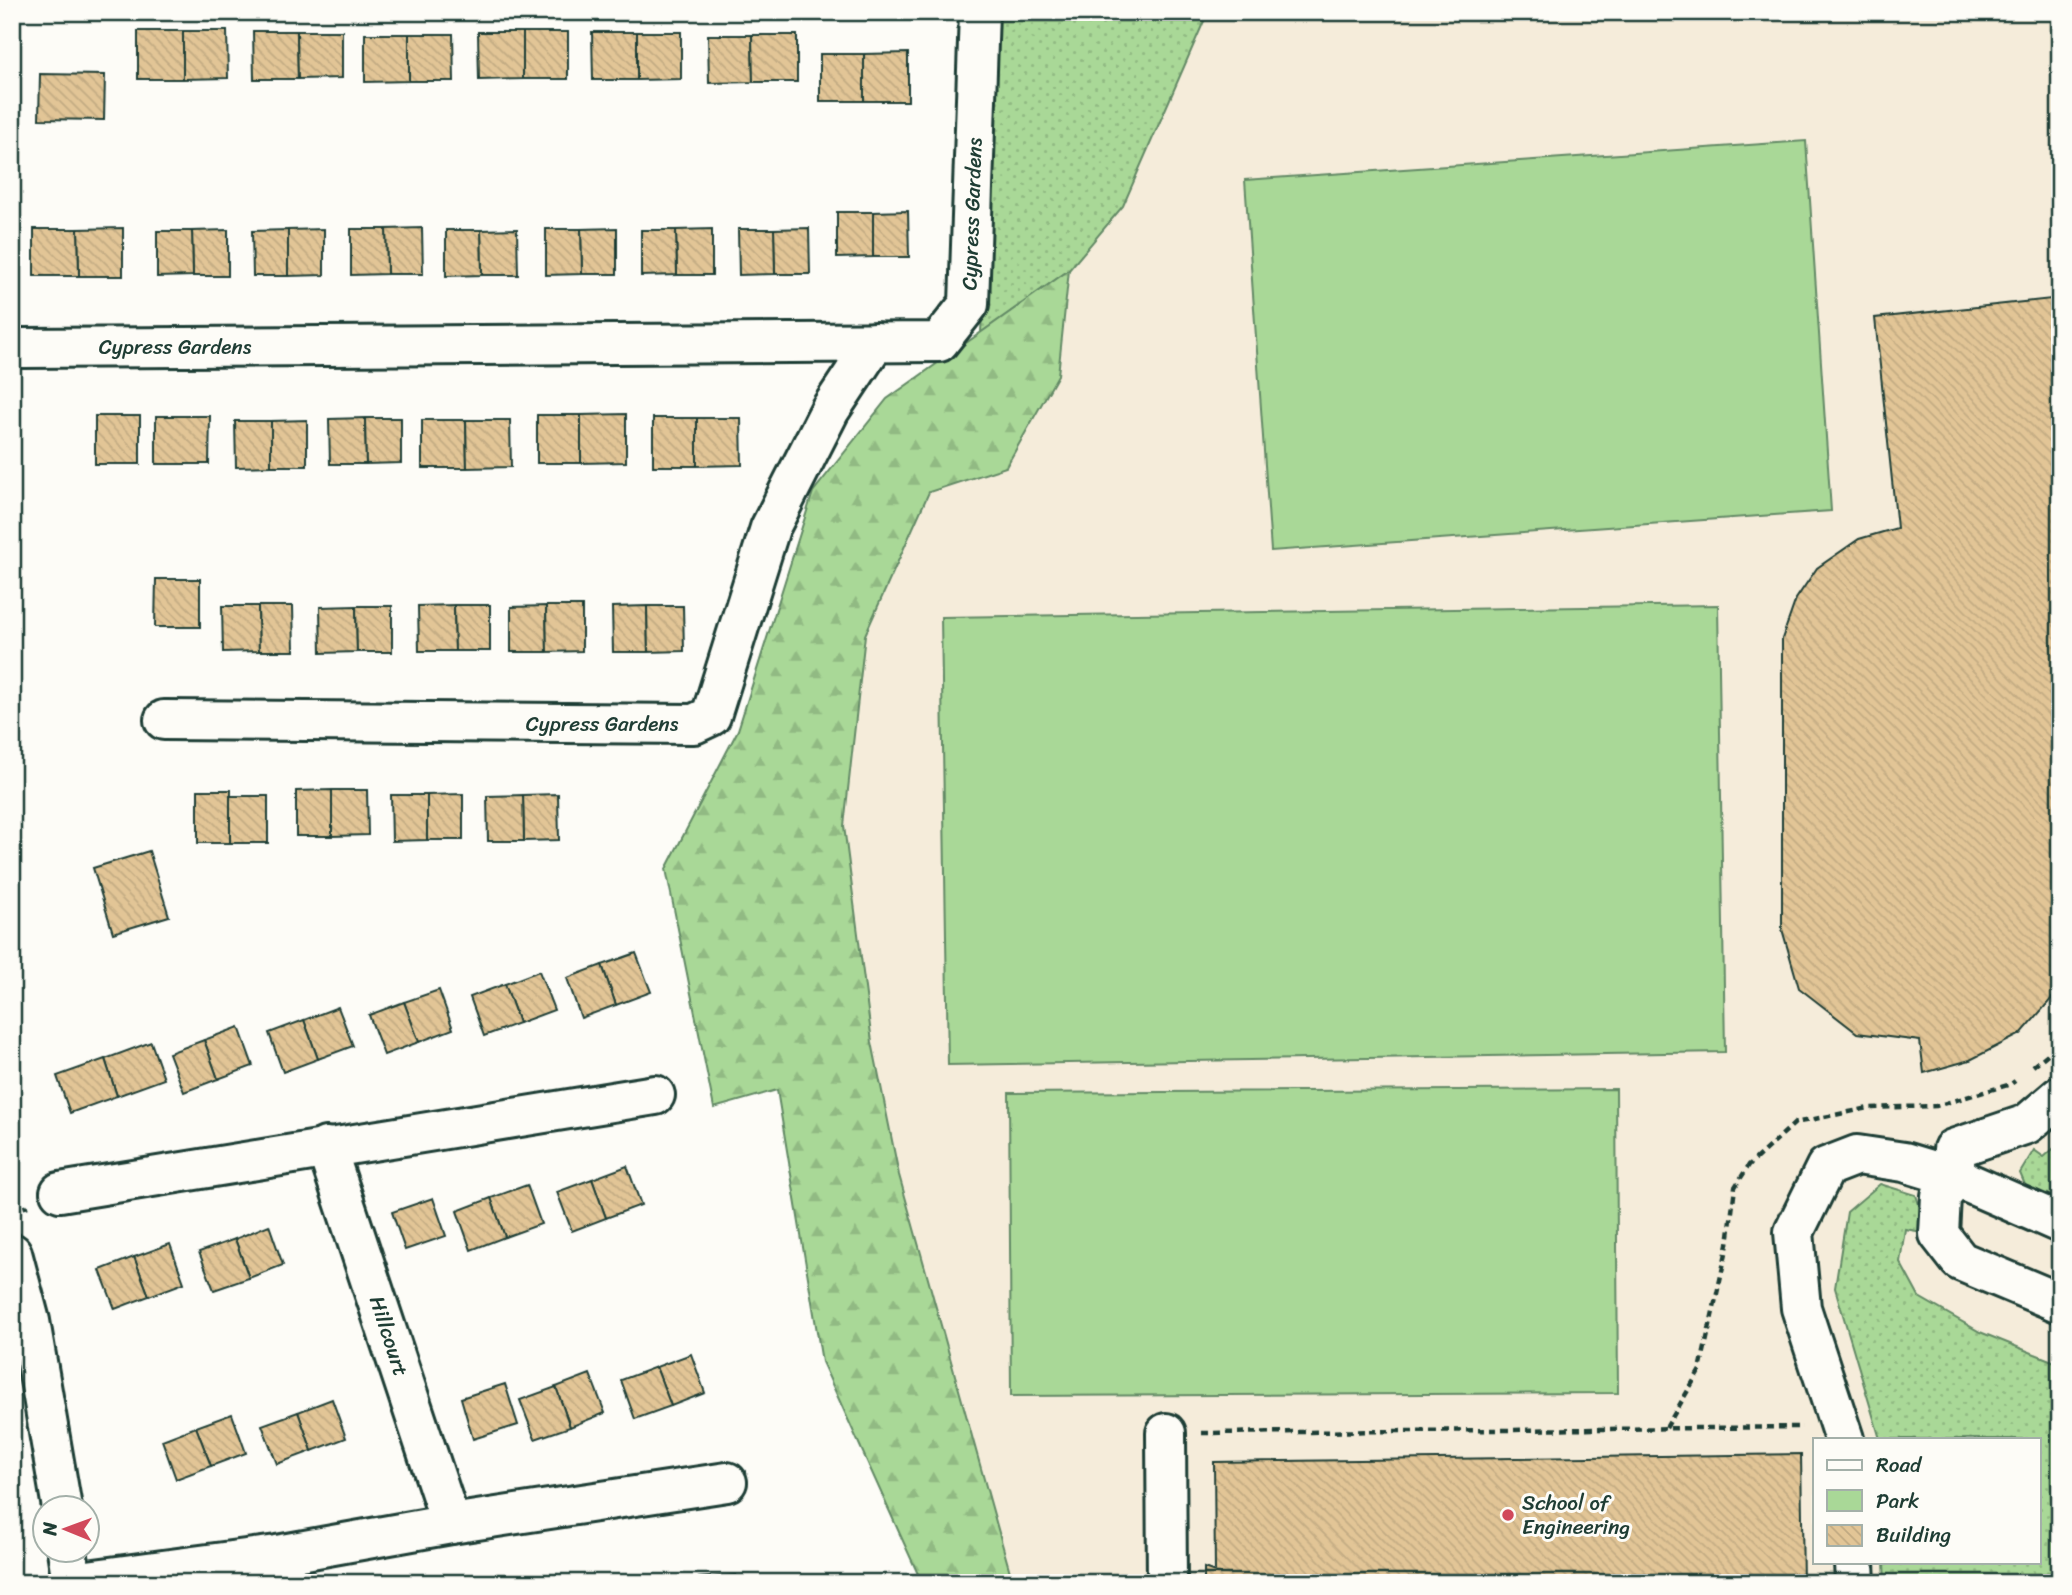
<svg xmlns="http://www.w3.org/2000/svg" width="2072" height="1595" viewBox="0 0 2072 1595" font-family="Sriracha,sans-serif">
  <style>
    .built { fill: #f5ecda; fill-rule: evenodd }
    .grass { fill: url(#grass-dots); stroke: #648a66; stroke-width: 2 }
    .forest { fill: url(#forest-firs); stroke: #648a66; stroke-width: 2 }
    .park { fill: #a9d897; stroke: #648a66; stroke-width: 2 }
    .building { fill: url(#building-back-hatch); stroke: #1f3d34; stroke-width: 2 }
    .lines { fill: none; stroke-linecap: round; stroke-linejoin: round }
    .minor-casing { stroke: #1f3d34; stroke-width: 44 }
    .path { stroke: #1f3d34; stroke-width: 4.5; stroke-dasharray: 7 5; stroke-linecap: butt }
    .minor { stroke: #fdfcf7; stroke-width: 38 }
    .poi-dot { fill: #d1495b; stroke: #fdfcf7; stroke-width: 2.5 }
    .labels { text-anchor: middle; stroke-width: 6; stroke-linejoin: round; paint-order: stroke }
    .street-label { font-size: 21px; fill: #1f3d34; stroke: #fdfcf7 }
    .poi-label { font-size: 21px; fill: #1f3d34; stroke: #fdfcf7; text-anchor: start }
  </style>
  <defs>
    <pattern id="grass-dots" width="8" height="8" patternUnits="userSpaceOnUse" patternTransform="scale(1.75)"><rect width="8" height="8" fill="#a9d897"/><path d="M2 2h.1M6 6h.1" fill="none" stroke="#91ba83" stroke-width="1.8" stroke-linecap="round"/></pattern>
    <pattern id="forest-firs" width="22" height="20" patternUnits="userSpaceOnUse" patternTransform="scale(1.75)"><rect width="22" height="20" fill="#a9d897"/><path d="M5 1l3.5 6h-7zM16 11l3.5 6h-7z" fill="#91ba83"/></pattern>
    <pattern id="building-back-hatch" width="6" height="6" patternUnits="userSpaceOnUse" patternTransform="scale(1.75)"><rect width="6" height="6" fill="#e2c596"/><path d="M-1 5l2 2M0 0l6 6M5-1l2 2" fill="none" stroke="#c1aa82"/></pattern>
  </defs>
  <rect width="100%" height="100%" fill="#fdfcf7"/>
  <filter id="ink" filterUnits="userSpaceOnUse"><feTurbulence type="fractalNoise" baseFrequency=".0143" numOctaves="2"/><feDisplacementMap in="SourceGraphic" scale="14" xChannelSelector="R" yChannelSelector="G"/><feConvolveMatrix kernelMatrix="1 2 1 2 8 2 1 2 1" color-interpolation-filters="sRGB"/></filter>
  <g filter="url(#ink)">
    <path class="built" d="M1208 12H2060V1583H1013L899 1175 872 1042 844 826 865 635 930 492 1006 466 1057 375 1069 270 1123 206ZM1815 1439H2039V1562H1815Z"/>
    <g class="grass">
      <polygon points="996,12 1208,12 1123,206 1069,270 981,333"/>
      <polygon points="2060,1143 2060,1207 2028,1192 2020,1173 2034,1150 2044,1157"/>
      <polygon points="1880,1184 1916,1195 1928,1233 1905,1229 1900,1262 1919,1297 1980,1332 2060,1364 2060,1583 1885,1583 1884,1562 2039,1562 2039,1439 1880,1439 1835,1288 1847,1212"/>
    </g>
    <polygon class="forest" points="1069,270 1058,375 1006,467 929,492 865,635 844,826 872,1042 899,1175 1013,1583 922,1583 822,1362 777,1090 714,1108 666,869 738,730 813,492 887,399"/>
    <g class="park">
      <polygon points="1806,141 1831,511 1271,551 1245,180"/>
      <polygon points="1718,605 1725,1052 948,1065 941,617"/>
      <polygon points="1616,1089 1618,1393 1011,1396 1009,1093"/>
    </g>
    <g class="building">
      <rect x="138" y="31" width="45" height="48"/>
      <polygon points="183,31 227,31 228,78 183,79"/>
      <polygon points="253,31 297,31 298,79 254,79"/>
      <polygon points="297,31 342,31 342,78 298,79"/>
      <polygon points="478,32 523,32 523,79 479,80"/>
      <rect x="523" y="32" width="45" height="47"/>
      <polygon points="592,32 637,32 637,80 593,80"/>
      <polygon points="637,32 681,32 681,79 637,80"/>
      <polygon points="365,34 409,34 409,81 365,82"/>
      <polygon points="409,34 453,34 454,81 409,81"/>
      <polygon points="708,35 752,35 753,82 709,83"/>
      <polygon points="752,35 797,35 797,82 753,82"/>
      <polygon points="908,53 908,101 864,101 864,54"/>
      <rect x="820" y="54" width="44" height="47"/>
      <polygon points="40,74 105,75 104,120 39,119"/>
      <polygon points="908,211 909,257 873,257 873,212"/>
      <polygon points="837,212 873,212 873,257 837,258"/>
      <polygon points="123,228 123,276 79,276 78,229"/>
      <polygon points="422,228 423,274 387,274 386,229"/>
      <polygon points="617,228 617,274 582,274 581,229"/>
      <polygon points="809,228 810,274 775,274 774,229"/>
      <polygon points="34,229 78,229 79,276 34,276"/>
      <polygon points="324,229 324,275 288,276 288,230"/>
      <polygon points="351,229 386,229 387,274 351,275"/>
      <polygon points="517,229 518,275 482,275 481,230"/>
      <polygon points="546,229 581,229 582,274 546,275"/>
      <polygon points="712,229 712,275 677,275 676,230"/>
      <polygon points="738,229 774,229 775,274 739,275"/>
      <polygon points="228,230 228,276 193,276 192,231"/>
      <polygon points="288,230 288,276 253,276 252,231"/>
      <polygon points="446,230 481,230 482,275 446,276"/>
      <polygon points="641,230 676,230 677,275 641,276"/>
      <polygon points="157,231 192,231 193,276 157,277"/>
      <polygon points="2060,298 2060,989 2021,1034 1970,1060 1924,1073 1920,1041 1857,1033 1799,988 1782,929 1782,639 1796,599 1817,568 1859,539 1897,528 1875,318"/>
      <polygon points="626,414 626,462 581,463 581,415"/>
      <rect x="537" y="415" width="44" height="48"/>
      <rect x="95" y="416" width="45" height="48"/>
      <polygon points="156,416 210,416 209,464 156,464"/>
      <polygon points="365,418 366,464 330,464 329,419"/>
      <polygon points="365,418 401,418 401,463 366,464"/>
      <rect x="653" y="418" width="44" height="48"/>
      <polygon points="697,418 741,418 742,465 697,466"/>
      <polygon points="307,420 307,466 271,466 271,421"/>
      <polygon points="422,420 466,420 467,468 422,468"/>
      <polygon points="466,420 510,420 511,467 467,468"/>
      <polygon points="235,421 271,421 271,466 236,467"/>
      <polygon points="156,579 200,579 200,627 155,627"/>
      <polygon points="454,605 455,651 419,651 418,606"/>
      <polygon points="454,605 490,605 490,651 455,651"/>
      <polygon points="222,606 258,606 259,651 223,652"/>
      <polygon points="258,606 293,606 294,651 259,651"/>
      <polygon points="356,606 357,652 321,653 320,607"/>
      <polygon points="356,606 392,606 392,652 357,652"/>
      <polygon points="546,606 547,652 511,652 511,607"/>
      <polygon points="546,606 582,606 582,651 547,652"/>
      <polygon points="647,606 648,652 613,652 612,607"/>
      <polygon points="647,606 683,606 684,651 648,652"/>
      <polygon points="198,790 231,790 230,843 198,843"/>
      <polygon points="332,790 332,836 296,836 296,791"/>
      <polygon points="332,790 367,790 368,835 332,836"/>
      <polygon points="463,794 463,840 427,840 427,795"/>
      <polygon points="558,794 559,840 524,841 523,795"/>
      <polygon points="391,795 427,795 427,840 392,841"/>
      <polygon points="523,795 524,841 488,841 487,796"/>
      <rect x="230" y="796" width="38" height="47"/>
      <polygon points="149,851 169,916 113,933 93,868"/>
      <polygon points="636,953 651,992 616,1005 602,965"/>
      <polygon points="602,965 616,1005 581,1018 567,978"/>
      <polygon points="539,971 554,1010 519,1023 505,984"/>
      <polygon points="505,984 519,1023 484,1036 470,997"/>
      <polygon points="439,990 453,1029 419,1042 404,1002"/>
      <polygon points="404,1002 419,1042 384,1055 369,1015"/>
      <polygon points="338,1007 353,1046 318,1059 304,1020"/>
      <polygon points="304,1020 318,1059 283,1072 269,1033"/>
      <polygon points="239,1027 253,1066 218,1079 204,1040"/>
      <polygon points="204,1040 218,1079 184,1092 169,1053"/>
      <polygon points="151,1042 164,1079 117,1096 105,1059"/>
      <polygon points="105,1059 117,1096 70,1113 57,1076"/>
      <polygon points="627,1166 641,1205 606,1218 592,1179"/>
      <polygon points="592,1179 606,1218 572,1231 557,1192"/>
      <polygon points="527,1185 541,1224 505,1237 491,1198"/>
      <polygon points="433,1198 446,1236 405,1250 392,1212"/>
      <polygon points="491,1198 505,1237 471,1250 457,1211"/>
      <polygon points="269,1225 283,1265 249,1278 235,1239"/>
      <polygon points="235,1239 249,1278 214,1290 199,1252"/>
      <polygon points="170,1244 184,1283 149,1296 134,1257"/>
      <polygon points="134,1257 149,1296 115,1309 100,1270"/>
      <polygon points="691,1354 705,1393 671,1406 656,1367"/>
      <polygon points="656,1367 671,1406 635,1419 621,1380"/>
      <polygon points="590,1374 605,1413 570,1427 556,1387"/>
      <polygon points="505,1384 518,1425 473,1439 461,1398"/>
      <polygon points="556,1387 570,1427 535,1439 520,1400"/>
      <polygon points="332,1399 346,1438 312,1451 298,1412"/>
      <polygon points="298,1412 312,1451 277,1464 262,1425"/>
      <polygon points="232,1414 246,1453 211,1466 196,1427"/>
      <polygon points="196,1427 211,1466 176,1479 162,1440"/>
      <polygon points="1801,1454 1803,1583 1731,1583 1731,1579 1704,1579 1704,1583 1619,1583 1619,1580 1600,1580 1600,1583 1516,1583 1516,1580 1495,1580 1495,1583 1414,1583 1414,1580 1390,1580 1390,1583 1204,1583 1204,1568 1215,1572 1214,1462"/>
      <polygon points="736,1575 737,1583 700,1583 699,1578"/>
    </g>
    <g class="lines">
      <g class="minor-casing">
        <g id="minor">
          <polyline points="22,348 939,342 969,304 979,12"/>
          <polyline points="164,720 694,724 711,716 770,528 830,410 875,342"/>
          <polyline points="2060,1096 2027,1124 1953,1149 1957,1178 1941,1196 1939,1234 1960,1261 2060,1303"/>
          <polyline points="326,1147 451,1524"/>
          <polyline points="60,1192 655,1095"/>
          <polyline points="12,1253 30,1321 62,1508"/>
          <polyline points="1166,1433 1167,1583"/>
          <polyline points="1844,1439 1801,1308 1794,1232 1826,1167 1857,1155 1904,1162 1957,1178 2060,1223"/>
          <polyline points="67,1550 72,1583"/>
          <polyline points="1854,1562 1855,1583"/>
          <polyline points="72,1582 277,1555 451,1524 727,1482"/>
        </g>
      </g>
      <g class="path">
        <polyline points="2033,1066 2060,1044"/>
        <polyline points="12,1211 28,1206"/>
        <polyline points="1666,1428 1700,1370 1728,1244 1735,1187 1749,1165 1795,1123 1869,1108 1936,1106 2011,1084 2015,1081"/>
        <polyline points="1202,1433 1802,1427"/>
      </g>
      <use href="#minor" class="minor"/>
    </g>
  </g>
  <circle class="poi-dot" cx="1508" cy="1515" r="7"/>
  <g class="labels">
    <g class="street-label">
      <text transform="translate(972 214) rotate(-88)" y="7">Cypress Gardens</text>
      <text x="175" y="354">Cypress Gardens</text>
      <text x="602" y="731">Cypress Gardens</text>
      <text transform="translate(389 1336) rotate(72)" y="7">Hillcourt</text>
    </g>
    <g class="poi-label">
      <text x="1522" y="1510">School of<tspan x="1522" dy="24">Engineering</tspan></text>
    </g>
  </g>
  <rect width="2072" height="1595" fill="none" stroke="#fdfcf7" stroke-width="42"/>
  <rect x="21" y="21" width="2030" height="1553" fill="none" stroke="#1f3d34" stroke-width="2.5" filter="url(#ink)"/>
  <rect x="1813" y="1438" width="228" height="126" fill="#fdfcf7" stroke="#a4b0a9" stroke-width="2"/>
  <rect x="1827" y="1460" width="35" height="10" fill="#fdfcf7" stroke="#a4b0a9" stroke-width="2"/>
  <text x="1876" y="1472" font-size="21" fill="#1f3d34">Road</text>
  <rect x="1827" y="1490" width="35" height="21" fill="#a9d897" stroke="#a4b0a9" stroke-width="2"/>
  <text x="1876" y="1508" font-size="21" fill="#1f3d34">Park</text>
  <rect x="1827" y="1525" width="35" height="21" fill="url(#building-back-hatch)" stroke="#a4b0a9" stroke-width="2"/>
  <text x="1876" y="1542" font-size="21" fill="#1f3d34">Building</text>
  <g transform="translate(66 1529) rotate(271)"><circle r="33" fill="#fdfcf7" stroke="#a4b0a9" stroke-width="2"/>
  <path d="M0-5L12 26L0 18L-12 26Z" fill="#d1495b"/>
  <text y="-10" font-size="19" font-weight="bold" text-anchor="middle" fill="#1f3d34">N</text>
  </g>
</svg>
